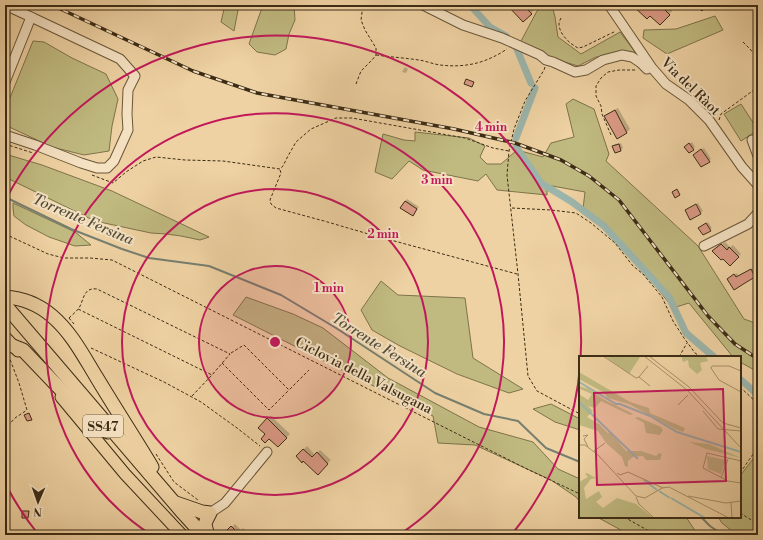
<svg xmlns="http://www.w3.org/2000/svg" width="763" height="540" viewBox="0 0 763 540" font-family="'Libre Bodoni',serif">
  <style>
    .green { fill: #c0ba80; stroke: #7e734a }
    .shadow { fill: #0003 }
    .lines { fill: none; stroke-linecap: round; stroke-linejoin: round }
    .stream { stroke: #767f70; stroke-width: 2 }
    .canal { stroke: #9cb6ad; stroke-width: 7 }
    .building { fill: #dc9a86; stroke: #3c2c15 }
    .minor-casing { stroke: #695638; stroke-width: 11 }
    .major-casing { stroke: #3c2c15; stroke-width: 13 }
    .highway-casing { stroke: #3c2c15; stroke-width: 15 }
    .path { stroke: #3c2c15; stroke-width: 1; stroke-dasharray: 3 2; stroke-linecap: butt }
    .minor { stroke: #f5e2c3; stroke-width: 9 }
    .major { stroke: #efd2a3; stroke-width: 11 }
    .highway { stroke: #efd2a3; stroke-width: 13 }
    .rail-casing { stroke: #3c2c15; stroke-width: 3.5 }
    .rail { stroke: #f5e2c3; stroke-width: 2; stroke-dasharray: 6; stroke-linecap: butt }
    .ring { fill: none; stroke: #c2185b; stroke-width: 2 }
    .labels { text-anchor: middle; stroke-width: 4; stroke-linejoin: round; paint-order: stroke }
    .shield { fill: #f5e2c3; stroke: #746349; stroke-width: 1 }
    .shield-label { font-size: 13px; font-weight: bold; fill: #3c2c15 }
    .street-label { font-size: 14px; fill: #3c2c15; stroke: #f5e2c3 }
    .water-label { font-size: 15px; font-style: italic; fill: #544e3b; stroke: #f5e2c3 }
    .inset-river { fill: none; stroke: #9cb6ad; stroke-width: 2 }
    .inset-road { fill: none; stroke: #a7906a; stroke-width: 1 }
    .view { fill: #c2185b; fill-opacity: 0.15; stroke: #c2185b; stroke-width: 2 }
    .inset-edge { fill: none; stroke: #3c2c15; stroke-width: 2 }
    .centre { fill: #c2185b; stroke: #f5e2c3; stroke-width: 2 }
    .ring-label { font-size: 12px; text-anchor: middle; font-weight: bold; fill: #c2185b; stroke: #f5e2c3; stroke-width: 4; stroke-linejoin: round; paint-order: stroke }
  </style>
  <rect width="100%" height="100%" fill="#efd2a3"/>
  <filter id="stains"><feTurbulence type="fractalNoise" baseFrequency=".005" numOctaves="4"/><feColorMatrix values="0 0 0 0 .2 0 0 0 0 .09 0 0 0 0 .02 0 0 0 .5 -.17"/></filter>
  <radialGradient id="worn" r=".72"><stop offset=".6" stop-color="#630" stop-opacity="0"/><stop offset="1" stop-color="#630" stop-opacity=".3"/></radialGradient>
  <g class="green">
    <polygon points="225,5 239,5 234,31 221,22"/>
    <polygon points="263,5 294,5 295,20 289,34 286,49 275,55 257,52 249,44"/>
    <polygon points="544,5 552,5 555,17 558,37 581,54 620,32 636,53 596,57 578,66 555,59 520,43 537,11"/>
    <polygon points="715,16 723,30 667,54 643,38 644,30 676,29"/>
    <polygon points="33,41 44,42 72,58 106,74 118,99 112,126 109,151 84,155 52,147 5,125 5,110"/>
    <polygon points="573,99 594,109 609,154 606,161 698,246 744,319 758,324 758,372 740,362 740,357 733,357 689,303 673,308 609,228 583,209 585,192 547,185 547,195 497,190 486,174 478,181 423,170 409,161 392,179 375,172 383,134 404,140 415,141 415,132 469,138 485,146 480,157 487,164 501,164 517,150 543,157 551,143 574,137 566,104"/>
    <polygon points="741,104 758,130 741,141 724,114"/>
    <polygon points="5,154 42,165 112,191 209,237 200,240 181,236 166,234 151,233 95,221 5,177"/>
    <polygon points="13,203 75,232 91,245 75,246 49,237 26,225 14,216 13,208"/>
    <polygon points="381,281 398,295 465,298 473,358 523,389 509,393 457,374 400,346 372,330 361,310"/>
    <polygon points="246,297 293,314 323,328 388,378 479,427 533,442 558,469 580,479 580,502 576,497 551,480 475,445 438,443 433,416 233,315"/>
    <polygon points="551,404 580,419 580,430 555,422 533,409"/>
    <polygon points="756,455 758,456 758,535 737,535 722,523 718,517 740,517 740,476"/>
    <polygon points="597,517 686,517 698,535 630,535"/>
  </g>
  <g class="shadow">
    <polygon points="508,5 529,5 534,10 523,21"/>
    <polygon points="634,5 669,5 673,10 660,24 650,14"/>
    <polygon points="5,30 10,31 5,43"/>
    <polygon points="405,67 408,69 406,73 402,72"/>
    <polygon points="618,108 630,129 627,132 606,116 609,113"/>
    <polygon points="692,142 695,147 693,149 687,145"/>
    <polygon points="621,143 623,148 621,150 615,152 613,146 615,144"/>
    <polygon points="704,148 711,159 709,161 696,153"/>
    <polygon points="407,199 419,207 414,213 401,207"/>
    <polygon points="698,203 703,211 691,219 688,209"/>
    <polygon points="708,222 712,228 710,230 701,226"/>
    <polygon points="725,242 730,247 733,245 741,254 730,264 723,257 717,248"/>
    <polygon points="753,268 757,275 755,277 744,282 730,278 737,273 738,276"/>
    <polygon points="271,416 290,434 278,446 260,427"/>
    <polygon points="307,446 315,455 320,450 331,460 318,473 303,460 297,456"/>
    <polygon points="5,462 7,462 5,471"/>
    <polygon points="5,504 7,504 7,510 5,511"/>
    <polygon points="235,524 241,530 243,528 248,534 246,535 227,535 225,533"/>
  </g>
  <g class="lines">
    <g class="stream">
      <polyline points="5,197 71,229 122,249 149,258 209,266 281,295 336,328 435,393 484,414 518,421 546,448 580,462"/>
      <polyline points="701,517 710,526 723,535"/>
    </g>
    <g class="canal">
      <polyline points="470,5 490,27 506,36"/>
      <polyline points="516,47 531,83"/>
      <polyline points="516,138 535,88"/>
      <polyline points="516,147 541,183 572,202 604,226 669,297 686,333 714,357"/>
      <polyline points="740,379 758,395"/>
    </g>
  </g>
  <g class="building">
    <polygon points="507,5 523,5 532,14 523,22"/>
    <polygon points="632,5 660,5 670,15 660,25 650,16 647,19"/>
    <polygon points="695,5 707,5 702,11"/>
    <polygon points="466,79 474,82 472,87 464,84"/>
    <polygon points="615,110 627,133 617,139 604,116"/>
    <polygon points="689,143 694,150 689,153 684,147"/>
    <polygon points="619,144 621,151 615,153 612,146"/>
    <polygon points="701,149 710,162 701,167 693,155"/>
    <polygon points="677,189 680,195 675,198 672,192"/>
    <polygon points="405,201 417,209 413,216 400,208"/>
    <polygon points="696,204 701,214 690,220 685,210"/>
    <polygon points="706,223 711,231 703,235 698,228"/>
    <polygon points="721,244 727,250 729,247 739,257 730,266 723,259 721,260 712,251"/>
    <polygon points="751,269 755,277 745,283 734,290 727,279 734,274 736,277"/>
    <polygon points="29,413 32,420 27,421 24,415"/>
    <polygon points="267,418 287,438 278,447 269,439 265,443 261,439 265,434 258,428"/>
    <polygon points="303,449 312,457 317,452 328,464 318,475 303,461 302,463 296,456"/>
    <polygon points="22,511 29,511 28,518 22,518"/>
    <polygon points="231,526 240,535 222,535"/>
  </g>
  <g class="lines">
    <g class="minor-casing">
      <g id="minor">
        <polyline points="5,5 31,17 120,59 135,76 128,90 127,114 128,130 114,161 107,168 97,168 81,163 35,145 5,135"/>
        <polyline points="423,5 463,25 502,38 540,55 546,60 553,62 575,72 586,70 603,60 622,55 632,57 641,63 647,69"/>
        <polyline points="609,5 652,68 666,84 689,100 709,120 742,167 758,185"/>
        <polyline points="5,82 31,17"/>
        <polyline points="752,140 758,156"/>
        <polyline points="704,246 748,224 758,213"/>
        <polyline points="210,513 225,503 267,452"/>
      </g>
    </g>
    <g class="major-casing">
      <g id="major">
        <polyline points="5,337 18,351"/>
        <polyline points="61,397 125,474 182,535"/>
      </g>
    </g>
    <g class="highway-casing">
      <g id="highway">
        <path d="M5 297C23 298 38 304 52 316 72 333 84 357 97 378 115 408 134 437 152 467"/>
        <polyline points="5,305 183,513 203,535"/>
        <polyline points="13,346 23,350 89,419 108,432"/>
        <path d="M176 503 202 512 210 513C204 524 204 523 208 535"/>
      </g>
    </g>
    <g class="path">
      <path d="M561 18C560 20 559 22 559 24 559 34 570 44 578 48L583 47 616 31"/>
      <polyline points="743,42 750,49 758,59"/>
      <path d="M376 55C391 57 405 58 419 60 426 61 433 64 440 65 466 68 486 63 507 49"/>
      <polyline points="545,67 544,70 525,101 514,129 509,151 507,175 518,274 528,376 537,391 580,414"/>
      <polyline points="356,84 361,71 372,60 376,55 376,48 365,30 361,20 363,5"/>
      <polyline points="719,120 721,114 758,87"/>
      <polyline points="611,135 602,114 601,106 596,96 596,86 601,78 608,72 619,70 636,70"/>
      <polyline points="5,144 33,153"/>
      <polyline points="280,170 281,173 270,200 271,204 276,208 324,221 372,235 517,274"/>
      <polyline points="92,175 113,183 126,172 143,161 156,157 185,160 223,161 280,169 283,166 288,156 296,142 311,129 336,118 352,118 465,138 493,148 509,151"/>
      <polyline points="512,208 551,210 576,213 591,223 615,243 633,266 643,274 662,297 673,321 684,338 695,353 701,357"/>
      <polyline points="5,234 48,254 64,258 90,258 112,260 529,470 580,494"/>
      <path d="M69 318C72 315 76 312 79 308 84 300 83 287 97 289L230 354 212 375 78 309"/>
      <polyline points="69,318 74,324"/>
      <polyline points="91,348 164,382 201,402 237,428 260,446"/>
      <polyline points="231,353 244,345 289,390 309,370"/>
      <polyline points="679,357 687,343"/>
      <polyline points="222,363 269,410 289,390"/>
      <polyline points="740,387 758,404"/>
      <polyline points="192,396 212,375"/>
      <polyline points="5,435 6,428 15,418 27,410 19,383 8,354"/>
      <polyline points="5,443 9,457 6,466"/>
      <polyline points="156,454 174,482 198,500"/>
      <polyline points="740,473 758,447"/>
      <polyline points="740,513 758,524"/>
      <polyline points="624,517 656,535"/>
    </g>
    <use href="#minor" class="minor"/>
    <use href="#major" class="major"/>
    <use href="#highway" class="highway"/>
    <g class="rail-casing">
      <polyline id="rail" points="52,5 193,71 257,93 454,129 515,143 561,160 589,176 619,200 708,316 735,344 758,359"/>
    </g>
    <use href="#rail" class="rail"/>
  </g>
  <circle cx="275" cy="342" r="76" fill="#c2185b" fill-opacity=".12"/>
  <g class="ring">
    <circle cx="275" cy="342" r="76"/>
    <circle cx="275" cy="342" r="153"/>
    <path d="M150 534A229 229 0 1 1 400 534"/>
    <path d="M38 534A305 305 0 0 1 6 485M6 199A305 305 0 1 1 512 534"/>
  </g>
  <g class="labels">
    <rect class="shield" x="83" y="415" width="40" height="22" rx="3"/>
    <g class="shield-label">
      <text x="103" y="431">SS47</text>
    </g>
    <g class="street-label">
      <text transform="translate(691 86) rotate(44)" y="5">Via del Ràot</text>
      <text transform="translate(364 375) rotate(27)" y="5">Ciclovia della Valsugana</text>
    </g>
    <g class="water-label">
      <text transform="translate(83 219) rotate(23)" y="5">Torrente Fersina</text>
      <text transform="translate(379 345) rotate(32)" y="5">Torrente Fersina</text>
    </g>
  </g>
  <g transform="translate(579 356)">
    <rect width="162" height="162" fill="#efd2a3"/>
    <path d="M26 0H61V1L50 18ZM102 0H127L129 5 121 7 123 14 118 18 110 11 109 4 104 6ZM0 16 51 46 70 52 71 57 106 72 104 76 96 73 50 48 29 42 24 36 0 23ZM0 30 10 33 24 43 54 58 51 59 22 45 16 52 9 50 14 55 8 61 20 68 29 77 31 76 47 95H62L77 100 80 97 83 98 81 104H67L64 100 54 101 49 105V111L46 110 43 101 27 87 19 75 0 69V38L9 44 13 38 1 33ZM59 61 82 71 84 74 81 79 67 77 65 67 56 62ZM110 86 130 88 162 102 127 93ZM128 100 147 104 142 118 129 113ZM8 117 17 122 12 123 5 132 7 143 20 135 23 141 17 146 24 152 38 142 57 148 74 162H0V126L9 121 6 118Z" fill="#c0ba80"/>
    <path class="inset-river" d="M0 26 37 48H41L71 60 98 76 162 96M0 46 59 103M65 124 78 134M80 135 91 142M92 142 126 162"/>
    <path class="inset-road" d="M24 0 57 22 60 21 69 10M65 0 108 34 162 92M70 0 110 31 144 67 162 72M162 15 150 10H133L132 12 140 24 162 36M60 21 71 30M99 49 109 39M124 55 139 73 162 75M4 80 9 79 5 83 9 91M0 89H6L19 99 57 140 66 142 83 132 90 131 150 162M15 95 26 87M162 105 128 97 124 112 149 125 162 127M38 117 41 119 49 116 84 132M142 122 149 103M109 140 147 147 162 145M57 141 60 148 75 162M152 146 153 162"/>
    <path class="view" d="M144 33 147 125 18 129 15 37Z"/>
    <rect width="162" height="162" class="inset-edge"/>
  </g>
  <circle cx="275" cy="342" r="6" class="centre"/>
  <g class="ring-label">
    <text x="491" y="131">4 min</text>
    <text x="437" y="184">3 min</text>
    <text x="383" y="238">2 min</text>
    <text x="329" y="292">1 min</text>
  </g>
  <rect width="763" height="540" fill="none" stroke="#efd2a3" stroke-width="20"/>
  <rect x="6" y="6" width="751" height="528" fill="none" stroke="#3c2c15" stroke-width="2"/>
  <rect x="10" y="10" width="743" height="520" fill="none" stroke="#3c2c15"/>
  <g transform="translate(38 502) rotate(182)" stroke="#f5e2c3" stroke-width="3" paint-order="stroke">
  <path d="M0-3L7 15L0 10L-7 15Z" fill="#3c2c15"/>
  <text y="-6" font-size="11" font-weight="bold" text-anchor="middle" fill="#3c2c15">N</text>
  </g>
  <rect width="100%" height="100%" filter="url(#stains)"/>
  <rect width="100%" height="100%" fill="url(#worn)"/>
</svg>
